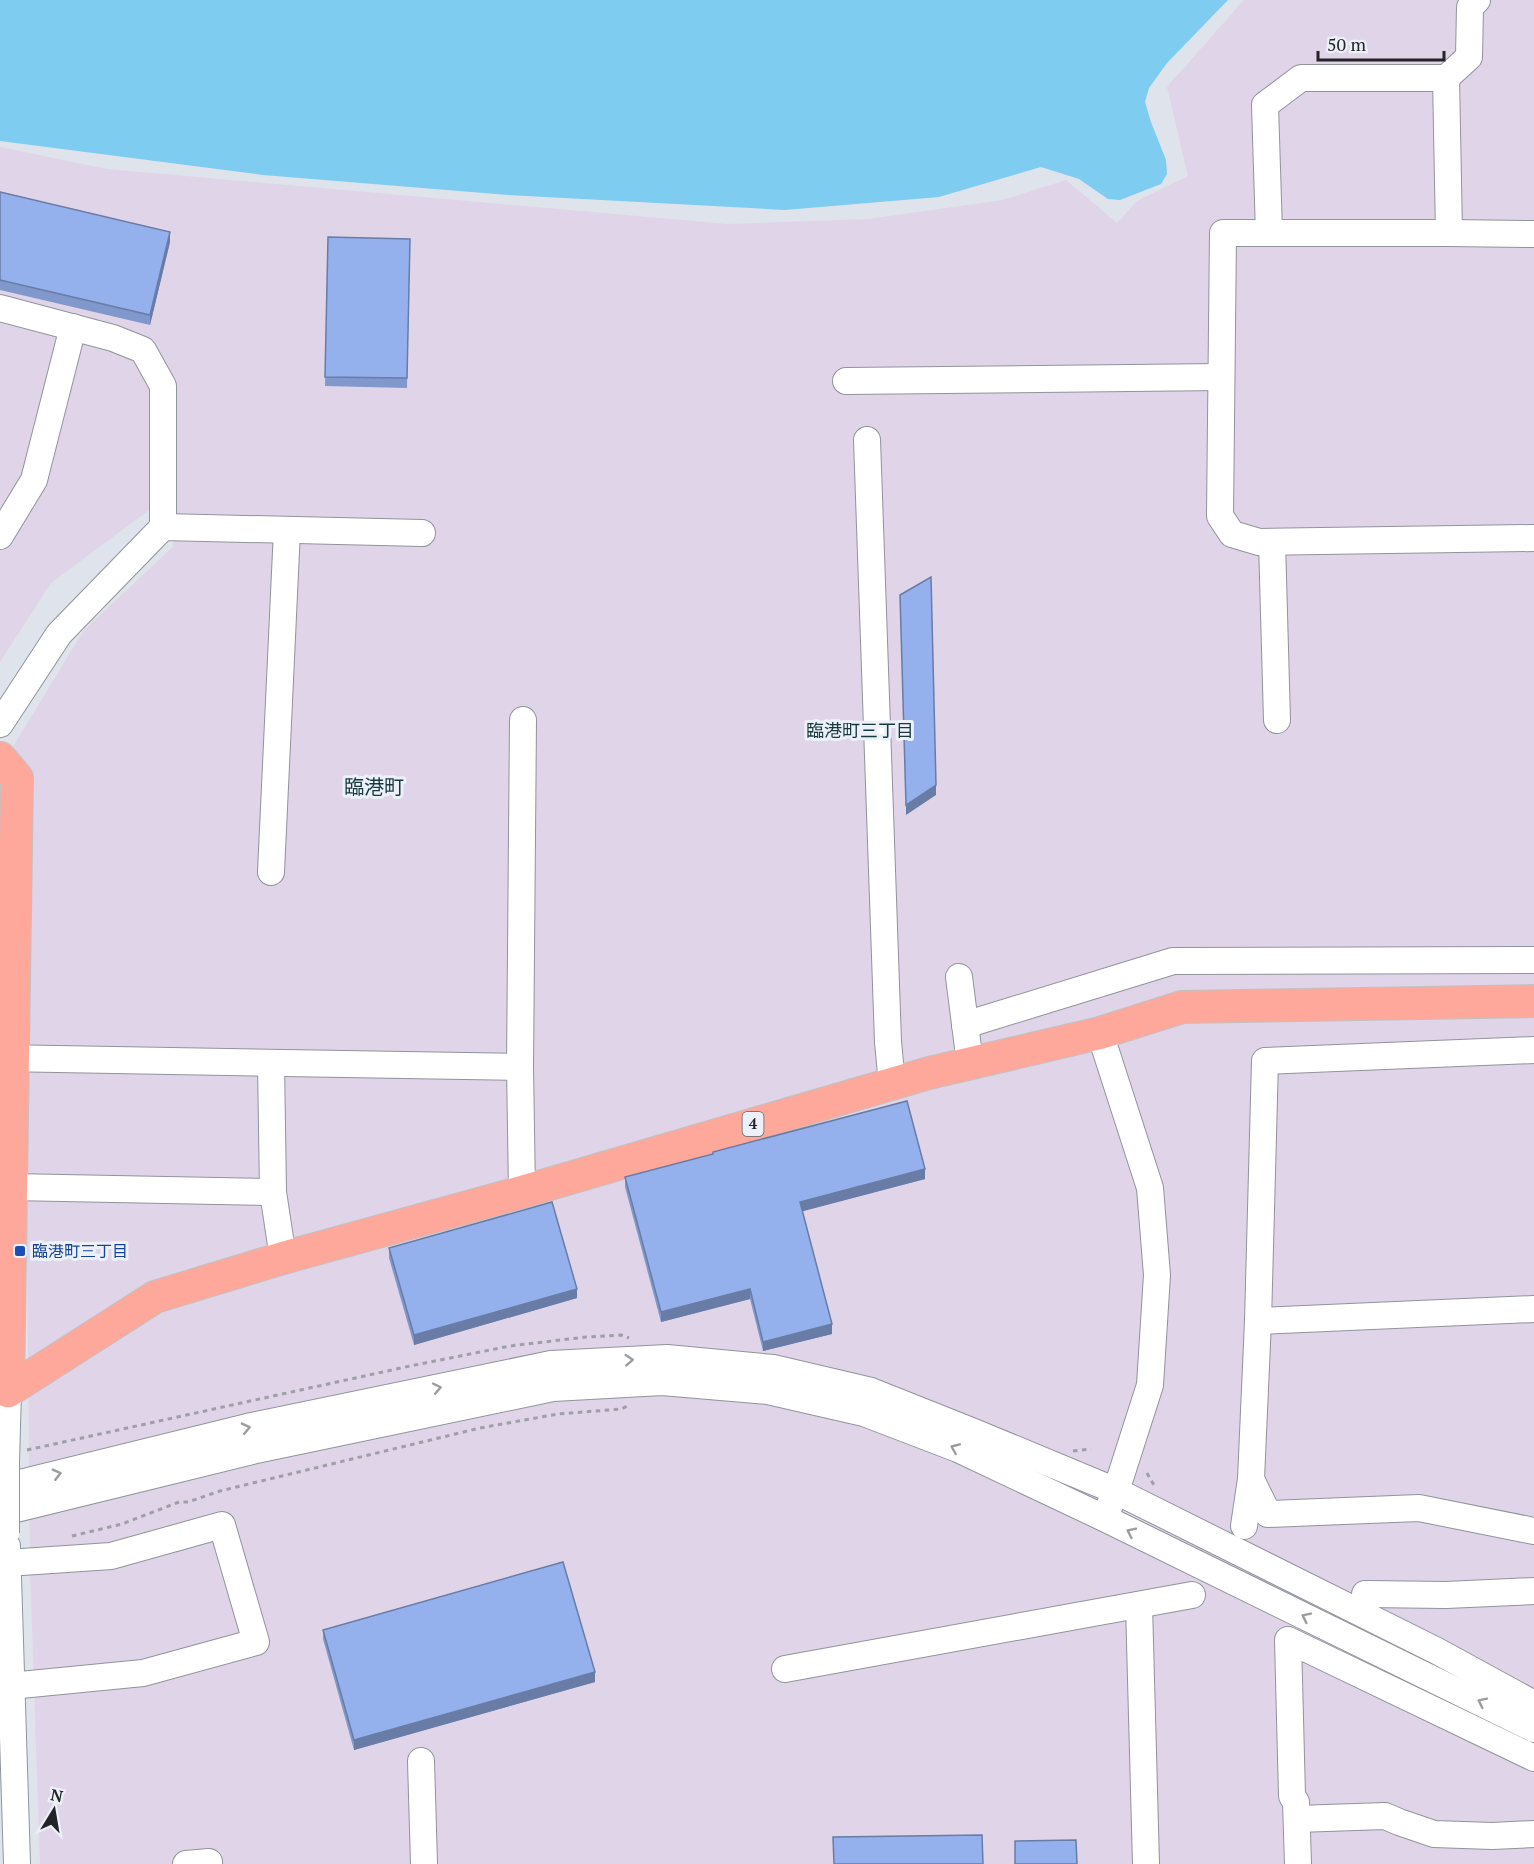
<svg xmlns="http://www.w3.org/2000/svg" width="1534" height="1864" viewBox="0 0 1534 1864" font-family="'PT Serif','Noto Sans JP',serif">
  <style>
    .industrial { fill: #e0d4e8 }
    .water { fill: #7fccf1 }
    .lines { fill: none; stroke-linecap: round; stroke-linejoin: round }
    .minor-casing { stroke: #90949c; stroke-width: 28 }
    .major-casing { stroke: #c1c2c3; stroke-width: 34 }
    .path { stroke: #9da0a7; stroke-width: 3; stroke-dasharray: 4.5 4.5; stroke-linecap: butt }
    .minor { stroke: #fff; stroke-width: 26 }
    .major { stroke: #fea89b; stroke-width: 32 }
    .minor-bridge-casing { stroke: #90949c; stroke-width: 28; stroke-linecap: butt }
    .minor-bridge { stroke: #fff; stroke-width: 26 }
    .wall { fill: #8098cc }
    .shaded-wall { fill: #687ca6 }
    .building { fill: #95b1ed; stroke: #687ca6; stroke-width: 1.5 }
    .oneway { stroke: #9c9c9e }
    .transit-dot { fill: #1a4fb4; stroke: #ecf0f9; stroke-width: 2 }
    .labels { text-anchor: middle; stroke-width: 6; stroke-linejoin: round; paint-order: stroke }
    .shield { fill: #ecf0f9; stroke: #5f6166; stroke-width: 1.5 }
    .shield-label { font-size: 15px; font-weight: bold; fill: #222427 }
    .transit-label { font-size: 16px; fill: #164399; stroke: #ecf0f9; text-anchor: start }
    .neighbourhood-label { font-size: 18px; fill: #17393d; stroke: #ecf0f9 }
    .quarter-label { font-size: 20px; fill: #17393d; stroke: #ecf0f9 }
  </style>
  <rect width="100%" height="100%" fill="#dfe3eb"/>
  <polygon class="industrial" points="1244,0 1534,0 1534,1864 40,1864 30,1566 26,1145 0,1144 0,768 84,630 173,547 176,490 51,583 0,662 0,147 107,169 727,224 868,219 1003,200 1066,180 1117,223 1137,201 1188,176 1167,87"/>
  <polygon class="water" points="0,0 1228,0 1167,63 1149,88 1145,102 1151,122 1166,160 1167,174 1161,184 1120,200 1108,199 1079,179 1041,167 939,197 785,210 508,195 263,175 0,141"/>
  <g class="lines">
    <g class="minor-casing">
      <g id="minor">
        <polyline points="1446,78 1469,57 1470,7 1477,0"/>
        <polyline points="1269,233 1265,105 1301,78 1446,78 1449,233 1223,233 1220,516 1232,534 1259,542 1534,538"/>
        <polyline points="1449,233 1534,234"/>
        <polyline points="0,308 113,338 143,350 163,386 163,527"/>
        <polyline points="846,381 1221,377"/>
        <polyline points="867,440 888,1042 892,1084"/>
        <polyline points="0,536 34,480 73,327"/>
        <polyline points="1272,542 1277,720"/>
        <polyline points="0,724 59,634 163,527 422,533"/>
        <polyline points="271,872 287,530"/>
        <polyline points="959,977 970,1063"/>
        <polyline points="965,1025 1173,961 1534,960"/>
        <polyline points="1100,1033 1150,1188 1157,1275 1150,1385 1116,1491 1109,1507"/>
        <polyline points="0,1058 520,1067 523,720"/>
        <polyline points="271,1063 273,1192 283,1258"/>
        <polyline points="520,1067 522,1192"/>
        <polyline points="11,1187 273,1192"/>
        <polyline points="1258,1321 1534,1309"/>
        <polyline points="6,1462 8,1391"/>
        <polyline points="1251,1479 1268,1514 1419,1508 1534,1531"/>
        <polyline points="0,1488 247,1427 551,1364 667,1358 773,1368 871,1391 974,1432 1116,1491 1437,1651 1534,1704"/>
        <polyline points="0,1513 256,1450 553,1388 662,1382 768,1391 864,1413 958,1449 1104,1518 1534,1729"/>
        <polyline points="1244,1526 1251,1479 1258,1321 1265,1061 1534,1050"/>
        <polyline points="7,1546 17,1864"/>
        <polyline points="7,1563 111,1556 222,1525 256,1642 143,1673 10,1686"/>
        <polyline points="1365,1594 1446,1595 1534,1591"/>
        <polyline points="1139,1605 1146,1864"/>
        <polyline points="785,1669 1192,1595"/>
        <polyline points="421,1761 424,1864"/>
        <polyline points="1297,1819 1385,1816 1399,1822 1434,1834 1492,1836 1534,1834"/>
        <polyline points="186,1864 209,1862 209,1864"/>
        <polyline points="1298,1864 1296,1802 1292,1796 1288,1640 1534,1758"/>
      </g>
    </g>
    <g class="major-casing">
      <g id="major">
        <polyline points="0,758 17,778 8,1391"/>
        <polyline points="8,1391 155,1297 283,1258 522,1192 929,1073 1100,1033 1182,1007 1534,1001"/>
      </g>
    </g>
    <g class="path">
      <polyline points="27,1450 410,1366 510,1346 586,1337 621,1335 629,1338"/>
      <polyline points="1073,1451 1091,1449"/>
      <polyline points="1147,1473 1155,1487"/>
      <polyline points="72,1536 122,1524 179,1502 188,1502 220,1491 480,1428 558,1414 621,1409 630,1405"/>
    </g>
    <use href="#minor" class="minor"/>
    <use href="#major" class="major"/>
    <g class="minor-bridge-casing">
      <polyline id="minor-bridge" points="6,1462 6,1533"/>
    </g>
    <use href="#minor-bridge" class="minor-bridge"/>
  </g>
  <g class="wall">
    <polygon points="0,192 170,242 150,325 0,290"/>
    <polygon points="328,237 410,239 407,388 325,386"/>
    <polygon points="713,1152 925,1179 802,1211 832,1334 763,1351 750,1299 661,1322 625,1187 625,1177 713,1155"/>
    <polygon points="389,1248 577,1298 414,1345 389,1258"/>
    <polygon points="323,1630 595,1682 354,1750 323,1639"/>
  </g>
  <g class="shaded-wall">
    <polygon points="170,232 170,242 150,325 150,315"/>
    <polygon points="936,785 936,795 906,815 906,805"/>
    <polygon points="925,1169 925,1179 800,1212 800,1202"/>
    <polygon points="577,1289 577,1298 414,1345 414,1335"/>
    <polygon points="750,1289 750,1299 661,1322 661,1312"/>
    <polygon points="832,1324 832,1334 763,1351 763,1342"/>
    <polygon points="595,1672 595,1682 354,1750 354,1740"/>
  </g>
  <g class="building">
    <polygon points="0,192 170,232 150,315 0,280"/>
    <polygon points="328,237 410,239 407,378 325,377"/>
    <polygon points="931,577 936,785 906,805 900,595"/>
    <polygon points="907,1101 925,1169 800,1202 832,1324 763,1342 750,1289 661,1312 625,1177 713,1154 713,1152"/>
    <polygon points="552,1202 577,1289 414,1335 389,1248"/>
    <polygon points="563,1562 595,1672 354,1740 323,1630"/>
    <polygon points="982,1835 983,1864 834,1864 833,1837"/>
    <polygon points="1076,1840 1077,1864 1015,1864 1015,1841"/>
  </g>
  <defs><path id="oneway-chevron" d="M-2-3.5L2.5 0L-2 3.5" fill="none" stroke-width="1.6" stroke-linecap="round" stroke-linejoin="round" transform="scale(1.5)"/></defs>
  <g class="oneway">
    <use href="#oneway-chevron" transform="translate(629 1360) rotate(-3)"/>
    <use href="#oneway-chevron" transform="translate(437 1388) rotate(-12)"/>
    <use href="#oneway-chevron" transform="translate(246 1428) rotate(-13)"/>
    <use href="#oneway-chevron" transform="translate(955 1448) rotate(-157)"/>
    <use href="#oneway-chevron" transform="translate(57 1474) rotate(-14)"/>
    <use href="#oneway-chevron" transform="translate(1131 1532) rotate(-154)"/>
    <use href="#oneway-chevron" transform="translate(1306 1617) rotate(-154)"/>
    <use href="#oneway-chevron" transform="translate(1482 1702) rotate(-154)"/>
  </g>
  <rect class="transit-dot" x="14" y="1245" width="12" height="12" rx="3"/>
  <g class="labels">
    <rect class="shield" x="742.5" y="1112" width="21" height="24" rx="4.5"/>
    <g class="shield-label">
      <text x="753" y="1129">4</text>
    </g>
    <g class="transit-label">
      <text x="32" y="1257">臨港町三丁目</text>
    </g>
    <g class="neighbourhood-label">
      <text x="860" y="737">臨港町三丁目</text>
    </g>
    <g class="quarter-label">
      <text x="374" y="794">臨港町</text>
    </g>
  </g>
  <g transform="translate(54 1810) rotate(11)" stroke="#ecf0f9" stroke-width="4.5" paint-order="stroke">
  <path d="M0-4.5L10 22L0 15L-10 22Z" fill="#222427"/>
  <text y="-9" font-size="16" font-weight="bold" text-anchor="middle" fill="#222427">N</text>
  </g>
  <path d="M1318 51v9h126v-9" fill="none" stroke="#222427" stroke-width="3"/>
  <text x="1327" y="51" font-size="18" fill="#222427" stroke="#ecf0f9" stroke-width="4.5" paint-order="stroke">50 m</text>
</svg>
